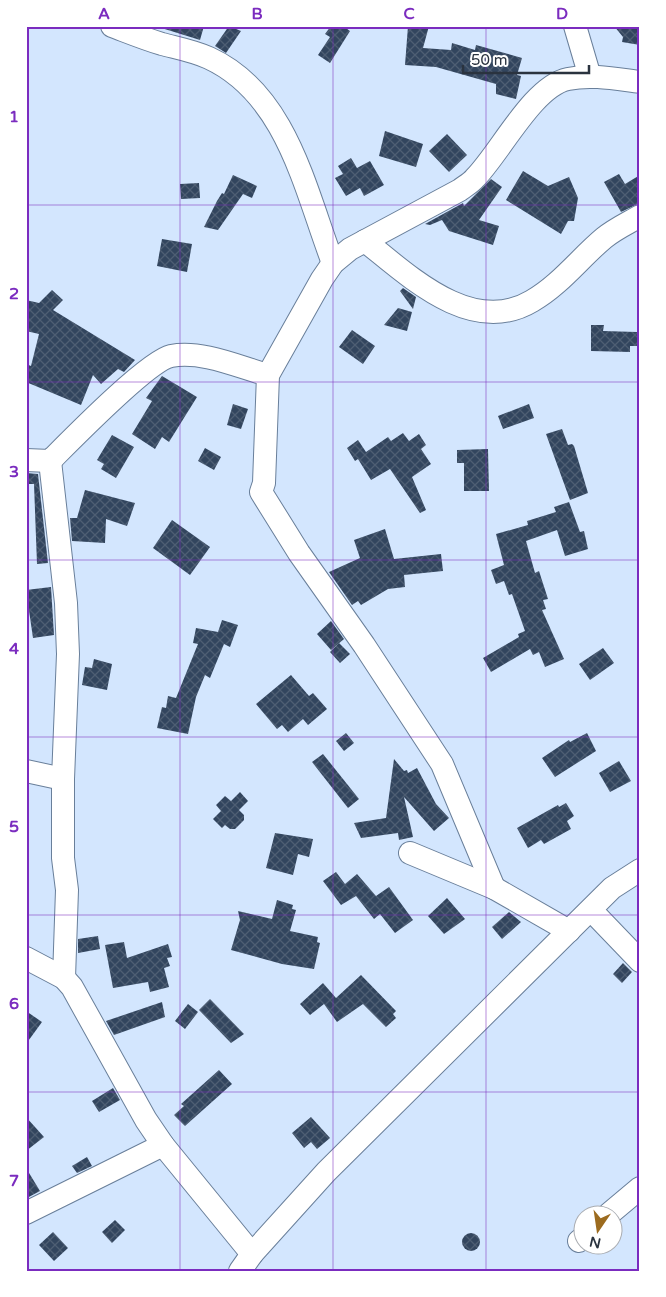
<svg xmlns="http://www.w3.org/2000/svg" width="666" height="1297" viewBox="0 0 666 1297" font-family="'Varela Round',sans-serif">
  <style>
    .building { fill: url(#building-cross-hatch) }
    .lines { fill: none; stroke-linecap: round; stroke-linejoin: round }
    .minor-casing { stroke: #697f9a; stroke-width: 24 }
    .minor { stroke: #fff; stroke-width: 22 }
    .grid { fill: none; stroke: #7b2cbf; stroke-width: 1; stroke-opacity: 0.55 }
    .neatline { fill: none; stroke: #7b2cbf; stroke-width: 2 }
    .grid-label { font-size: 16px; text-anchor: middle; font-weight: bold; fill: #7b2cbf }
  </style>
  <defs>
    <pattern id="building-cross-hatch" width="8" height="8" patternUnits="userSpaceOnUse" patternTransform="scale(1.25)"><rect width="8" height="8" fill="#32455e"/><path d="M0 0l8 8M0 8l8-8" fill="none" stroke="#4e5e73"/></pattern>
  </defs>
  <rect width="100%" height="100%" fill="#d3e6fe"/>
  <g class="building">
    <polygon points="155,26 204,26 200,40"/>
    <polygon points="229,26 241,31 226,53 215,46"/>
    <polygon points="331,26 343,26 350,31 330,63 318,55 330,37 325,34"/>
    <polygon points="408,26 429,26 423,48 451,50 452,43 475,50 476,45 522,58 517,75 521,76 516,99 496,94 496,84 436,67 405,65"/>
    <polygon points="614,26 640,26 640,45 622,42 623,37"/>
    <polygon points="385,131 423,144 416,167 379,156"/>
    <polygon points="447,134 467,155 449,172 429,151"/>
    <polygon points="351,158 357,168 370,161 384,185 364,196 360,188 346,196 335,178 343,174 338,166"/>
    <polygon points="523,171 548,186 569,177 578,198 574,221 568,221 561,234 506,200"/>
    <polygon points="619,174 625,184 640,175 640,203 621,212 604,182"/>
    <polygon points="233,175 257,186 252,198 243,194 218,230 204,227 217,201 222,193 224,194"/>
    <polygon points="491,179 502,187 479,220 499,226 493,245 449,231 442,220 430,225 425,224 463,203 464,206"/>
    <polygon points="199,183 200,198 181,199 180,184"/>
    <polygon points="162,239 192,244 187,272 157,266"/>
    <polygon points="403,288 416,297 413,309 400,291"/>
    <polygon points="52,290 63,300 53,310 135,360 124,372 118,369 101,384 93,375 81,405 26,382 26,364 31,366 39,334 26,331 26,300 39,303"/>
    <polygon points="398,308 412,312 407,331 384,325"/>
    <polygon points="591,325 604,325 603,331 637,332 637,346 630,346 630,352 591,351"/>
    <polygon points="352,330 375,346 363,364 339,347"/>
    <polygon points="162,376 197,397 169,442 162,437 155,449 132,434 152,401 146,398"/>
    <polygon points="233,404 248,409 241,429 227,425"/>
    <polygon points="529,404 534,418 503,429 498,416"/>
    <polygon points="562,429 568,445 572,444 574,446 588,493 570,500 546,434"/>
    <polygon points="403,433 409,441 419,434 426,445 421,449 431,464 412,477 426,510 420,513 390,469 371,480 358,459 355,461 347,448 358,440 366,452 388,437 391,441"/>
    <polygon points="112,435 134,447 116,478 101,469 104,464 97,460"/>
    <polygon points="205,448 221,457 214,470 198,461"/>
    <polygon points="488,449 489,491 464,491 464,463 457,463 457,450"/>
    <polygon points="26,473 38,474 48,563 37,564 34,484 26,484"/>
    <polygon points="85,490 135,503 127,526 106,519 105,543 72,541 70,518 77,518"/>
    <polygon points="569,502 580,532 584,531 588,549 565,556 557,530 526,541 535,573 539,571 548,599 543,600 546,609 542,610 564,659 545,667 539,652 533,655 530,649 491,672 483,658 519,637 518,634 525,631 512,594 509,595 504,581 496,584 491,570 504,565 496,534 528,525 527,521 556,512 554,507"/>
    <polygon points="172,520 210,547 190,575 153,548"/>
    <polygon points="385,529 394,559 441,554 443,571 404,575 405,587 388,589 361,605 358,601 352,605 329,572 360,558 354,540"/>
    <polygon points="51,587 54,635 33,638 26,590"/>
    <polygon points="222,620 238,625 230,647 224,644 210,678 205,675 196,697 188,734 157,728 162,707 166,708 168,696 176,698 198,644 193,643 196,628 218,632"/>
    <polygon points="331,621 344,639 331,650 317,634"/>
    <polygon points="339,643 350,654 340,663 330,652"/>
    <polygon points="603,648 614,663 590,680 579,664"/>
    <polygon points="94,659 112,664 107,690 82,685 85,667 92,668"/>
    <polygon points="291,675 309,696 313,693 327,709 308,725 303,719 288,732 282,725 277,729 256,704"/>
    <polygon points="346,733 354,743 344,751 336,741"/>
    <polygon points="587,733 596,751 555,777 542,758 569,740 570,742"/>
    <polygon points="323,754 359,799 348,808 312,762"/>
    <polygon points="394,759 404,771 407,770 408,773 417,768 436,804 449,818 434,831 404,797 413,837 399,840 398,833 361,838 354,823 386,818"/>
    <polygon points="619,761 631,781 610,792 599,773"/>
    <polygon points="240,792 248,801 239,810 244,815 244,820 235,829 230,829 225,825 222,828 213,819 221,811 216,805 225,796 231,801"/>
    <polygon points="566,803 574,816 567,821 571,829 544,844 541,840 528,848 517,828 558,805 559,807"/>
    <polygon points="275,833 313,839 309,857 298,854 293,875 266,868"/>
    <polygon points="336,872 345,884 357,874 376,896 389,887 413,920 395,933 380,914 374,919 356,896 341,905 323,881"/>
    <polygon points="447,898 465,919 444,934 428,916"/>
    <polygon points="277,900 293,905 292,909 296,910 290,931 318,937 317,942 320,943 314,969 282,964 231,950 240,920 238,911 272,919"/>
    <polygon points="509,912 521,922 502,939 492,927"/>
    <polygon points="98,936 100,949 78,953 78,939"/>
    <polygon points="124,942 127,958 168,944 172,957 167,958 170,966 164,968 169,987 150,992 148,982 113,988 105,945"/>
    <polygon points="623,963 632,972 622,983 613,974"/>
    <polygon points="361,975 396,1011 393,1014 396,1018 386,1027 363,1004 337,1022 324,1004 310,1015 300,1004 323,983 336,998"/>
    <polygon points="210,999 244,1034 231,1043 199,1010"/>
    <polygon points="162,1002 165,1017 114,1035 106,1021"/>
    <polygon points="188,1004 198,1012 185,1029 175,1021"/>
    <polygon points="26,1011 42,1022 26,1044"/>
    <polygon points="219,1070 232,1084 185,1126 174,1115 184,1106 181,1104"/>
    <polygon points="113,1088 120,1100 99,1112 92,1101"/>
    <polygon points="26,1117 44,1137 26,1151"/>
    <polygon points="311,1117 330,1138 317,1149 311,1142 304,1148 292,1133"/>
    <polygon points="87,1157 92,1166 77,1173 72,1166"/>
    <polygon points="26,1168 40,1191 27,1198 26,1198"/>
    <polygon points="115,1220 125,1230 112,1243 102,1232"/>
    <polygon points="53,1232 68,1248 54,1261 39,1245"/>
    <circle cx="471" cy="1242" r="9"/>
  </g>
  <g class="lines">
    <g class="minor-casing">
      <g id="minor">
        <path d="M112 26C128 32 145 39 162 44 177 48 194 51 209 58 287 94 305 190 333 263"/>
        <polyline points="575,26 590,77"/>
        <path d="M365 241C409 276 472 337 532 301 560 285 580 258 604 238 615 229 628 223 640 216"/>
        <path d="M26 460 50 461C70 441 148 361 171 356 202 350 239 367 268 375"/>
        <polyline points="50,461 66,603 68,654 63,779 63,858 67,890 64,978"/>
        <polyline points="26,771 63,779"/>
        <polyline points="410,853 494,888 569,931"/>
        <path d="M494 888 442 764 364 645 299 553 261 492 264 483 268 375 322 279 333 263 350 249 460 190C465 186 471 183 475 178 500 153 533 86 568 79 591 74 616 79 640 82"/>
        <polyline points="591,910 640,961"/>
        <polyline points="26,958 64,978 72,987 146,1120 163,1145 252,1254"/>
        <polyline points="26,1213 163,1145"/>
        <polyline points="609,1214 640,1188"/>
        <polyline points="579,1241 584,1237"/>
        <polyline points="240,1271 252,1254 326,1172 612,888 640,870"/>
      </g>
    </g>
    <use href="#minor" class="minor"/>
  </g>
  <path class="grid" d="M180 26V1271M333 26V1271M486 26V1271M26 205H640M26 382H640M26 560H640M26 737H640M26 915H640M26 1092H640"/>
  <rect width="666" height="1297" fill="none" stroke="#ffffff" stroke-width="55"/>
  <g transform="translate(598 1230) rotate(193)"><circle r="24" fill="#ffffff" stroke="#aaadb2"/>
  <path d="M0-4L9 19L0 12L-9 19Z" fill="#9c6b1f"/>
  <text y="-8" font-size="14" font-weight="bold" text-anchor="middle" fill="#2a333f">N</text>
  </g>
  <path d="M463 65v8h126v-8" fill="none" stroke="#2a333f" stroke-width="2.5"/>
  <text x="471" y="65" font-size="15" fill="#2a333f" stroke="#ffffff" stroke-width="4" paint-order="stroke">50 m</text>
  <rect x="28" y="28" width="610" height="1242" class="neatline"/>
  <g class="grid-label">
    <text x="104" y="19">A</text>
    <text x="257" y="19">B</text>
    <text x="409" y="19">C</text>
    <text x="562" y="19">D</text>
    <text x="14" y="122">1</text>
    <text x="14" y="299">2</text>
    <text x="14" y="477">3</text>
    <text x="14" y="654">4</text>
    <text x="14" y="832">5</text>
    <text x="14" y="1009">6</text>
    <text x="14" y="1186">7</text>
  </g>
</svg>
